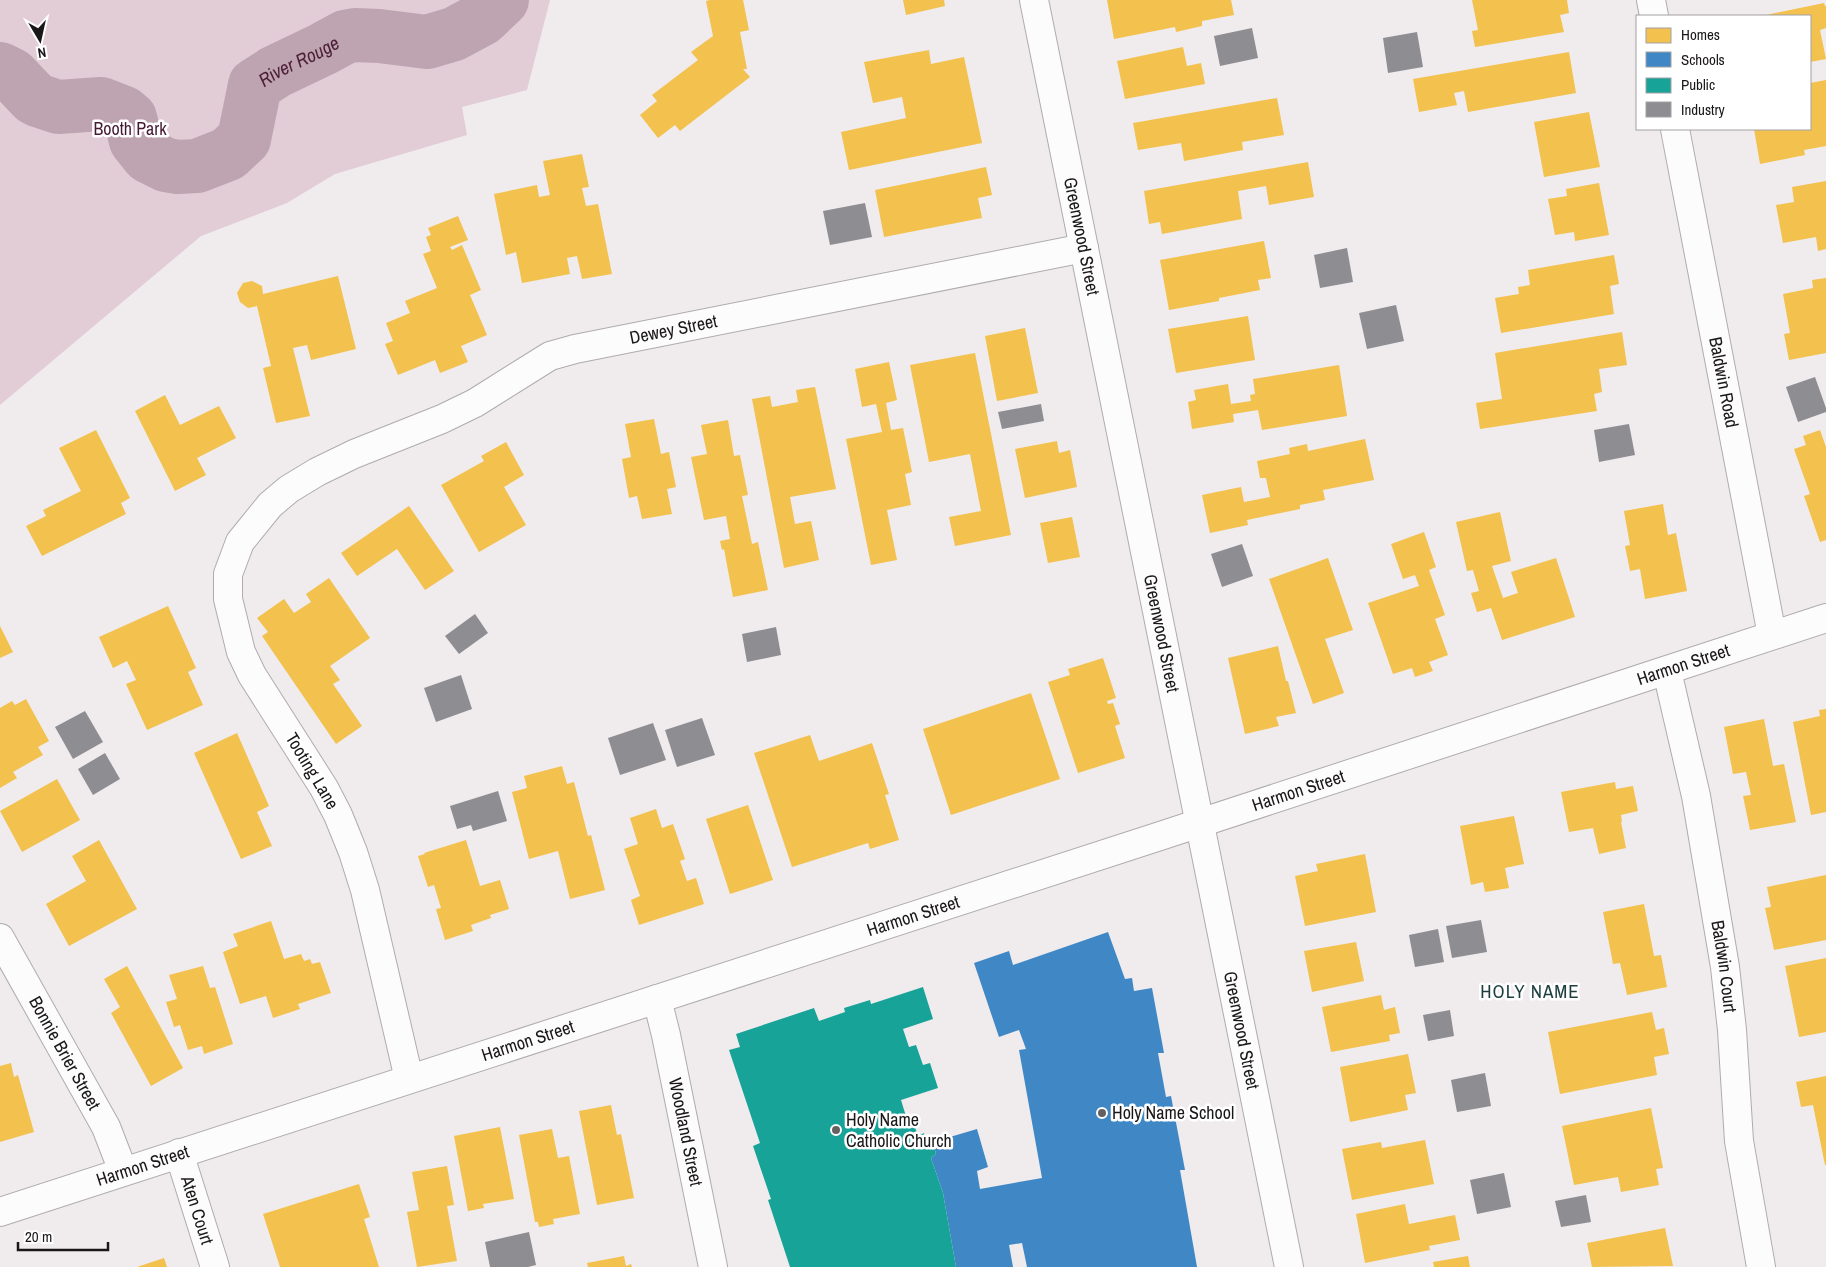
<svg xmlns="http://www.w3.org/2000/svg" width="1826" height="1267" viewBox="0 0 1826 1267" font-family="'Archivo Narrow',sans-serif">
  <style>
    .green { fill: #e2cdd7 }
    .homes { fill: #f2c14e }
    .schools { fill: #3f88c5 }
    .public { fill: #17a398 }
    .industry { fill: #8d8d92 }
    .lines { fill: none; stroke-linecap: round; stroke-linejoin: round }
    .river { stroke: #bea4b0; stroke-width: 54 }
    .minor-casing { stroke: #afacad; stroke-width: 30 }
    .minor { stroke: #fdfcfc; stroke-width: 28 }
    .poi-dot { fill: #656163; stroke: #fff; stroke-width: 2 }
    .labels { text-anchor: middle; stroke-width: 5; stroke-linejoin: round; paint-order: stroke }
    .park-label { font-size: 18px; fill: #461932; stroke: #fff }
    .street-label { font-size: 18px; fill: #1a1718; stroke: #fff }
    .poi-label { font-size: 18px; fill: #1a1718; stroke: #fff; text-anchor: start }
    .water-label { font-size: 19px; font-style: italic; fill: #4c1f38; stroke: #fff }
    .neighbourhood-label { font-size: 19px; letter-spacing: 1px; fill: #1c3e3f; stroke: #fff }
  </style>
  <rect width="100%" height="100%" fill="#f0ebed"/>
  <polygon class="green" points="0,0 550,0 527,90 462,107 467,135 335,174 287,203 201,236 0,405"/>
  <g class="homes">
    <polygon points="710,0 743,0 749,30 740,32 747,69 743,69 750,77 680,131 675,125 658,138 640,115 657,101 652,95 698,60 691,52 713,36 706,1"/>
    <polygon points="903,0 944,0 945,6 906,15"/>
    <polygon points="1107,0 1231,0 1234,15 1202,21 1202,26 1176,32 1175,27 1114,39"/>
    <polygon points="1472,0 1567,0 1569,13 1560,15 1564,32 1475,47 1472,31 1478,30"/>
    <polygon points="1824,3 1825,6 1826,6 1826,28 1820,30 1826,59 1810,62 1810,16 1766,15"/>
    <polygon points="1183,47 1187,66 1201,63 1205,84 1125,99 1117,61"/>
    <polygon points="929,50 931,64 964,57 982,143 849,170 841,132 906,118 902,97 873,103 864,62"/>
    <polygon points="1569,52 1576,93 1468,112 1464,91 1454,93 1457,105 1419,112 1413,79"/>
    <polygon points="1826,80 1826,146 1804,150 1805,155 1760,164 1754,129 1810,129 1810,83"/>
    <polygon points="1277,98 1284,135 1242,142 1243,150 1184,161 1181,143 1138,150 1133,123"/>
    <polygon points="1589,112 1600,167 1544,177 1534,122"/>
    <polygon points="582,154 589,187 582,188 586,206 598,204 612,274 582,279 577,256 567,258 570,274 522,283 516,252 506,255 494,194 537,185 539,197 550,195 543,161"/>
    <polygon points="1308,162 1314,197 1269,205 1266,186 1238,191 1242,219 1162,234 1160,222 1149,224 1144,191"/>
    <polygon points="986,167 992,195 978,198 982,218 884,237 875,190"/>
    <polygon points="1826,181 1826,249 1818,251 1816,237 1783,243 1776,205 1794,202 1792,187"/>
    <polygon points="1599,183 1609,235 1575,241 1574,232 1555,235 1548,199 1567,196 1566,189"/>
    <polygon points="458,216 468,240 450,247 452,250 462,245 481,290 470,295 487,335 461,346 468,362 440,373 435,360 398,375 385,344 393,341 386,323 410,313 405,301 437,288 423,254 431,251 426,237 431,235 428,228"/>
    <polygon points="1264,241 1271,278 1258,280 1260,290 1219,298 1219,301 1169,310 1160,260"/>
    <polygon points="1614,255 1619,284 1610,286 1614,314 1501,333 1495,298 1519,294 1518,287 1530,285 1528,270"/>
    <polygon points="338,276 356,349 311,360 307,345 293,348 310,416 276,423 263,368 271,366 257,306 248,308 240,302 237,293 243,283 252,281 262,286 263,294"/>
    <polygon points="1826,278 1826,353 1789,360 1784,334 1790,333 1783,294 1813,288 1812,280"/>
    <polygon points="1248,316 1255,360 1176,373 1168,329"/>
    <polygon points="1025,328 1038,393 997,401 985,336"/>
    <polygon points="1622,332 1627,365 1599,369 1602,392 1594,394 1597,411 1480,429 1476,403 1502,399 1495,353"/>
    <polygon points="975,353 1011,535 955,546 949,517 981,511 970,454 929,462 910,365"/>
    <polygon points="889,362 897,400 886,403 891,430 903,428 912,472 905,474 911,505 887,510 897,560 871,565 846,439 882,432 876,404 862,407 855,369"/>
    <polygon points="1339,365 1347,416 1262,430 1258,410 1233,414 1234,422 1192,429 1188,402 1196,400 1194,390 1228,384 1231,404 1251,401 1250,395 1255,394 1253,379"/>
    <polygon points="815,387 836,489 790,497 795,524 811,521 819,560 784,568 752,399 770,396 772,407 798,402 796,390"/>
    <polygon points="165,395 180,425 219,406 236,438 197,458 206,475 175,491 135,411"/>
    <polygon points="654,419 661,454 669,452 676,487 667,489 672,514 642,519 637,496 629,498 622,459 631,457 625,424"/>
    <polygon points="728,420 734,456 740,455 748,495 742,496 752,544 758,542 768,590 733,597 724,549 722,550 720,541 730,539 726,516 704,520 691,457 707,454 701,425"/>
    <polygon points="96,430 130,498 121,503 126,514 42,556 26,526 46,516 43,510 81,491 59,448"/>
    <polygon points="1820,430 1826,447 1826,540 1820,542 1804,496 1810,494 1794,449 1806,445 1803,436"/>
    <polygon points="1365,439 1374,480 1323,490 1325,500 1300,505 1300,509 1247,520 1248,525 1210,533 1202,495 1241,487 1244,502 1270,497 1266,478 1260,478 1257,461 1290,454 1289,448 1307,444 1308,451"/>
    <polygon points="1057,441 1059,453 1070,450 1077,487 1025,498 1015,449"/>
    <polygon points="506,442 524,475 504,487 526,525 479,552 441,485 484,461 481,456"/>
    <polygon points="1663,504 1668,535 1676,533 1687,591 1645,599 1640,569 1630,571 1625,546 1630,545 1624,511"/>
    <polygon points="409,506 454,571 425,590 397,549 357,576 341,553"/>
    <polygon points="1500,512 1511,561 1492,566 1503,598 1518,593 1511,572 1556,558 1575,617 1502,640 1491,608 1477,612 1471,593 1479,591 1473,570 1467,571 1456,522"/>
    <polygon points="1072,517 1080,557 1048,563 1040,523"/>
    <polygon points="1424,532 1436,567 1429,570 1445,615 1435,619 1448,655 1429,662 1433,671 1415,677 1412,668 1393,674 1368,603 1419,586 1415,575 1403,579 1391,544"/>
    <polygon points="1328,558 1353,630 1325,639 1344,693 1313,704 1269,579"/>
    <polygon points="329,578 370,638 330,666 340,680 333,684 362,726 336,744 262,636 268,632 257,618 284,599 294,613 311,602 306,594"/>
    <polygon points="168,606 196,668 188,672 203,705 147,730 126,684 136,680 127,661 113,668 99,637"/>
    <polygon points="0,626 13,652 0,658"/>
    <polygon points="1278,646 1286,681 1288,681 1296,713 1276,717 1279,726 1245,734 1228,658"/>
    <polygon points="1103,658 1116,698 1107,701 1108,704 1113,703 1120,724 1115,726 1125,758 1078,773 1048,682 1070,675 1068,669"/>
    <polygon points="1031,693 1060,779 951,815 923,729"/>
    <polygon points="26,699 49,741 38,747 43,755 13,772 17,778 0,788 0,708 12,701 15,705"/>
    <polygon points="1826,709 1826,812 1811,815 1793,722 1820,716 1819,710"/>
    <polygon points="1764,719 1773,766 1784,764 1796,822 1750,830 1743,796 1751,795 1746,772 1733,774 1724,727"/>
    <polygon points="237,733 269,806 257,812 272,846 241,859 194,753"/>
    <polygon points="810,735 819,761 872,743 889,794 885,795 899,840 870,849 868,843 792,867 754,753"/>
    <polygon points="562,766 567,784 574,782 588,836 591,835 605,890 570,899 558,851 529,859 512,792 527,788 524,776"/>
    <polygon points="57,779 80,820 22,852 0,811"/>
    <polygon points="1615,782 1616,789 1633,786 1638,811 1621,815 1622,822 1621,822 1626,848 1599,854 1593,828 1569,832 1561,792"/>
    <polygon points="748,805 773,880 730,894 706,819"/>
    <polygon points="656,809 662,828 673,824 685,859 680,861 687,881 696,878 704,904 639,925 631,900 640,896 624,849 638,844 630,818"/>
    <polygon points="1514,816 1524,864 1505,868 1509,888 1485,892 1483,882 1471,885 1460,826"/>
    <polygon points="99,840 137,909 69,946 46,904 86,881 72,856"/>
    <polygon points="466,840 480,886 500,880 509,909 490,915 491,918 471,925 473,931 445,940 436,909 441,908 434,885 428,887 418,856 425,854 424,853"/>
    <polygon points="1365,854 1376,912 1305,926 1295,876 1318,871 1316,864"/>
    <polygon points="1826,875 1826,940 1774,950 1765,908 1771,907 1767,887"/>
    <polygon points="1644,904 1654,956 1661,955 1667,987 1627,995 1620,963 1613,964 1603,912"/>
    <polygon points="271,921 284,959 301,954 304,961 310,959 312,964 320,962 331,993 298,1004 300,1009 273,1018 266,996 240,1004 223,952 238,946 233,934"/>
    <polygon points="1356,942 1364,981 1312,992 1304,951"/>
    <polygon points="1826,958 1826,1032 1799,1037 1785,966"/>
    <polygon points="127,966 183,1068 151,1086 111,1013 120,1007 104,979"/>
    <polygon points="203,966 210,988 215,987 233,1044 204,1054 202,1046 188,1050 180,1025 174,1027 166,1002 177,999 169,975"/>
    <polygon points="1381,995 1384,1010 1395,1007 1400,1033 1389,1035 1390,1041 1331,1052 1322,1007"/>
    <polygon points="1652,1012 1656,1030 1664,1028 1669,1054 1654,1057 1657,1075 1560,1094 1548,1032"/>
    <polygon points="1408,1054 1416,1093 1405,1095 1408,1110 1350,1122 1340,1067"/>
    <polygon points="11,1063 14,1077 18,1075 34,1132 0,1142 0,1066"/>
    <polygon points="1826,1076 1826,1165 1825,1165 1813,1105 1801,1107 1796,1082"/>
    <polygon points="611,1105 617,1135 621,1134 634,1198 597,1205 579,1111"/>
    <polygon points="1651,1108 1663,1168 1656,1169 1659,1185 1621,1192 1618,1177 1574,1185 1562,1126"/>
    <polygon points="500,1127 514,1199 483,1204 484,1208 468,1211 454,1136"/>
    <polygon points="552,1129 558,1158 569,1156 580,1214 553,1219 554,1224 539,1227 538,1222 535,1222 519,1135"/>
    <polygon points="1425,1140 1434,1184 1352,1200 1342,1149 1381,1142 1382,1148"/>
    <polygon points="447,1166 454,1205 447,1206 457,1261 417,1267 407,1212 419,1210 412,1172"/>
    <polygon points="359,1184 370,1217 364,1219 379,1267 280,1267 263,1214"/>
    <polygon points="1405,1204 1409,1224 1455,1215 1460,1240 1429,1246 1430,1250 1365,1263 1356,1214"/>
    <polygon points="1665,1228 1673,1266 1592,1267 1587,1243"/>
    <polygon points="624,1256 626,1266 631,1264 632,1267 588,1267 587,1263"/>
    <polygon points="1468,1256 1470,1267 1434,1267 1433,1262"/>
    <polygon points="164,1258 167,1267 137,1267"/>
  </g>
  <polygon class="schools" points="1108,932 1125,979 1132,978 1134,991 1152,988 1164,1053 1158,1053 1166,1097 1171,1096 1185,1170 1180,1170 1197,1267 1027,1267 1022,1243 1009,1245 1013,1267 956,1267 943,1193 931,1158 936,1154 933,1142 977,1129 988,1167 977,1171 980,1189 1042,1178 1019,1050 1026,1049 1019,1030 999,1037 974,963 1009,951 1013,965"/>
  <polygon class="public" points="923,987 933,1019 903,1029 909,1047 916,1045 923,1065 930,1063 938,1088 901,1100 909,1126 914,1124 918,1136 924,1133 927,1144 933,1142 936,1154 931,1158 943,1193 956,1267 790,1267 768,1200 771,1199 753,1146 760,1143 729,1050 740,1047 736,1034 814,1008 819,1021 845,1012 844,1008 870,1000 871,1004"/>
  <g class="industry">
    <polygon points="1252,28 1258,58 1220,66 1214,36"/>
    <polygon points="1417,32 1423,67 1388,73 1383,38"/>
    <polygon points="865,203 872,237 830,245 823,211"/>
    <polygon points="1347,248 1353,282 1320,288 1314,255"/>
    <polygon points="1396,305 1404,341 1367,349 1359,313"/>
    <polygon points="1815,377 1826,408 1826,412 1798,422 1786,387"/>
    <polygon points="1041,404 1044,421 1002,429 998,412"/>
    <polygon points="1629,424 1635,455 1599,462 1594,430"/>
    <polygon points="1242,544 1253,576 1222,587 1211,554"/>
    <polygon points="475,614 488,633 459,654 445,636"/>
    <polygon points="776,627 781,655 747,662 742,634"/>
    <polygon points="461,675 472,709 436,722 424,688"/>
    <polygon points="85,711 103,742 73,759 55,727"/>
    <polygon points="702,718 715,755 677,767 665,730"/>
    <polygon points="653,723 666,760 620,775 608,738"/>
    <polygon points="105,753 120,779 93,795 78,769"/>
    <polygon points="498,791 507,821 473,831 471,825 457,829 450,806"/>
    <polygon points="1481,920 1487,952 1452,958 1446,926"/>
    <polygon points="1438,929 1444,962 1415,967 1409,935"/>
    <polygon points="1450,1010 1454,1036 1428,1041 1423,1015"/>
    <polygon points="1485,1073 1491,1106 1457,1112 1451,1080"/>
    <polygon points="1504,1173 1511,1207 1477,1214 1470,1180"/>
    <polygon points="1586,1195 1591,1222 1561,1227 1555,1201"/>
    <polygon points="529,1232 536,1265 528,1267 490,1267 485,1242"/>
  </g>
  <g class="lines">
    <path class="river" id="s1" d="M0 69 12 75 34 98 40 101 58 107 101 104 124 113 130 118 136 141 148 156 166 165 178 167 197 166 228 154 244 139 255 85 275 72 323 49 345 37 355 35 379 36 427 42 454 34 482 19 502 0"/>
    <g class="minor-casing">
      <g id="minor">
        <path id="s2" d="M1034 0 1289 1267"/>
        <polyline points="1651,0 1654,16"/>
        <path id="s3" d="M1675 129 1772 635"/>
        <path id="s4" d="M1667 671 1696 796 1725 967 1732 1030 1739 1141 1761 1267"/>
        <path id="s5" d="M0 938 106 1127 123 1171"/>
        <path id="s6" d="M657 999 666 1035 713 1267"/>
        <path id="s7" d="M409 1079 365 890 353 852 338 815 324 788 252 675 241 652 228 599V574L240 542 270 505 289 489 317 472 354 454 442 419 475 403 550 356 575 349 1084 248"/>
        <path id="s8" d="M179 1153 215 1267"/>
        <path id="s9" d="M0 1212 1154 838 1826 618"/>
      </g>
    </g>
    <use href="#minor" class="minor"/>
  </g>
  <g class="poi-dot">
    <circle cx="1102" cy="1113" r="5"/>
    <circle cx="836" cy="1130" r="5"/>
  </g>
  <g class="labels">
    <g class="park-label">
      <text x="130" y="135">Booth Park</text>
    </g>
    <g class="street-label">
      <text dy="6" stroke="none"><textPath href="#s2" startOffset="241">Greenwood Street</textPath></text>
      <text dy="6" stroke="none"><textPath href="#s7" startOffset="1070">Dewey Street</textPath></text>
      <text dy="6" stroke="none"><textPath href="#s3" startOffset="258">Baldwin Road</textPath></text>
      <text dy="6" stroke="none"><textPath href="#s2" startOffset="646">Greenwood Street</textPath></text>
      <text dy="6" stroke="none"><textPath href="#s9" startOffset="1770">Harmon Street</textPath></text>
      <text transform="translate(312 771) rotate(59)" y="6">Tooting Lane</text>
      <text dy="6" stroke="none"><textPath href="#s9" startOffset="1365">Harmon Street</textPath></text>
      <text dy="6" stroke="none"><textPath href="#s9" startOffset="960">Harmon Street</textPath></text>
      <text dy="6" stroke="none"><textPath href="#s4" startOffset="301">Baldwin Court</textPath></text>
      <text dy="6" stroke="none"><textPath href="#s2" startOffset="1051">Greenwood Street</textPath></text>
      <text dy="6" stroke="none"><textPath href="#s9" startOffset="555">Harmon Street</textPath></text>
      <text dy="6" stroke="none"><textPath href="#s5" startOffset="132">Bonnie Brier Street</textPath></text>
      <text dy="6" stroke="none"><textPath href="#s6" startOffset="136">Woodland Street</textPath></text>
      <text dy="6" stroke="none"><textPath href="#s9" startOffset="150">Harmon Street</textPath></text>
      <text dy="6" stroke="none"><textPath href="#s8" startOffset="60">Aten Court</textPath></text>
    </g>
    <g class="poi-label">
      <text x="1112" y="1119">Holy Name School</text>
      <text x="846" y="1126">Holy Name<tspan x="846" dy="21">Catholic Church</tspan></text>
    </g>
    <g class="water-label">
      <text dy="7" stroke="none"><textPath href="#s1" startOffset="401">River Rouge</textPath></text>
    </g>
    <g class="neighbourhood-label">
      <text x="1530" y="998">HOLY NAME</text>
    </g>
  </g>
  <rect x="1636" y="15" width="175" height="115" fill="#ffffff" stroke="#a3a2a3"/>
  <rect x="1646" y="28" width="25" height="15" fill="#f2c14e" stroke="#a3a2a3"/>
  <text x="1681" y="40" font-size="15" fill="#1a1718">Homes</text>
  <rect x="1646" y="52" width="25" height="15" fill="#3f88c5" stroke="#a3a2a3"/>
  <text x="1681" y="65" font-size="15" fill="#1a1718">Schools</text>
  <rect x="1646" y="78" width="25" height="15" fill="#17a398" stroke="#a3a2a3"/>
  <text x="1681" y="90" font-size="15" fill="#1a1718">Public</text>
  <rect x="1646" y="102" width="25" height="15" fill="#8d8d92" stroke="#a3a2a3"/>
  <text x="1681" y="115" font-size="15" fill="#1a1718">Industry</text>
  <g transform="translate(40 40) rotate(171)" stroke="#ffffff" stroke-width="4" paint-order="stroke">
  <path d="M0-4L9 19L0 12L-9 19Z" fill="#1a1718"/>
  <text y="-8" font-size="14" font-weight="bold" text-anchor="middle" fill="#1a1718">N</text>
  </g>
  <path d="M18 1242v8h90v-8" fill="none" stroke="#1a1718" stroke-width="2.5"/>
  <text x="25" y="1242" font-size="15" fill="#1a1718" stroke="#ffffff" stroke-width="4" paint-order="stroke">20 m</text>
</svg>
